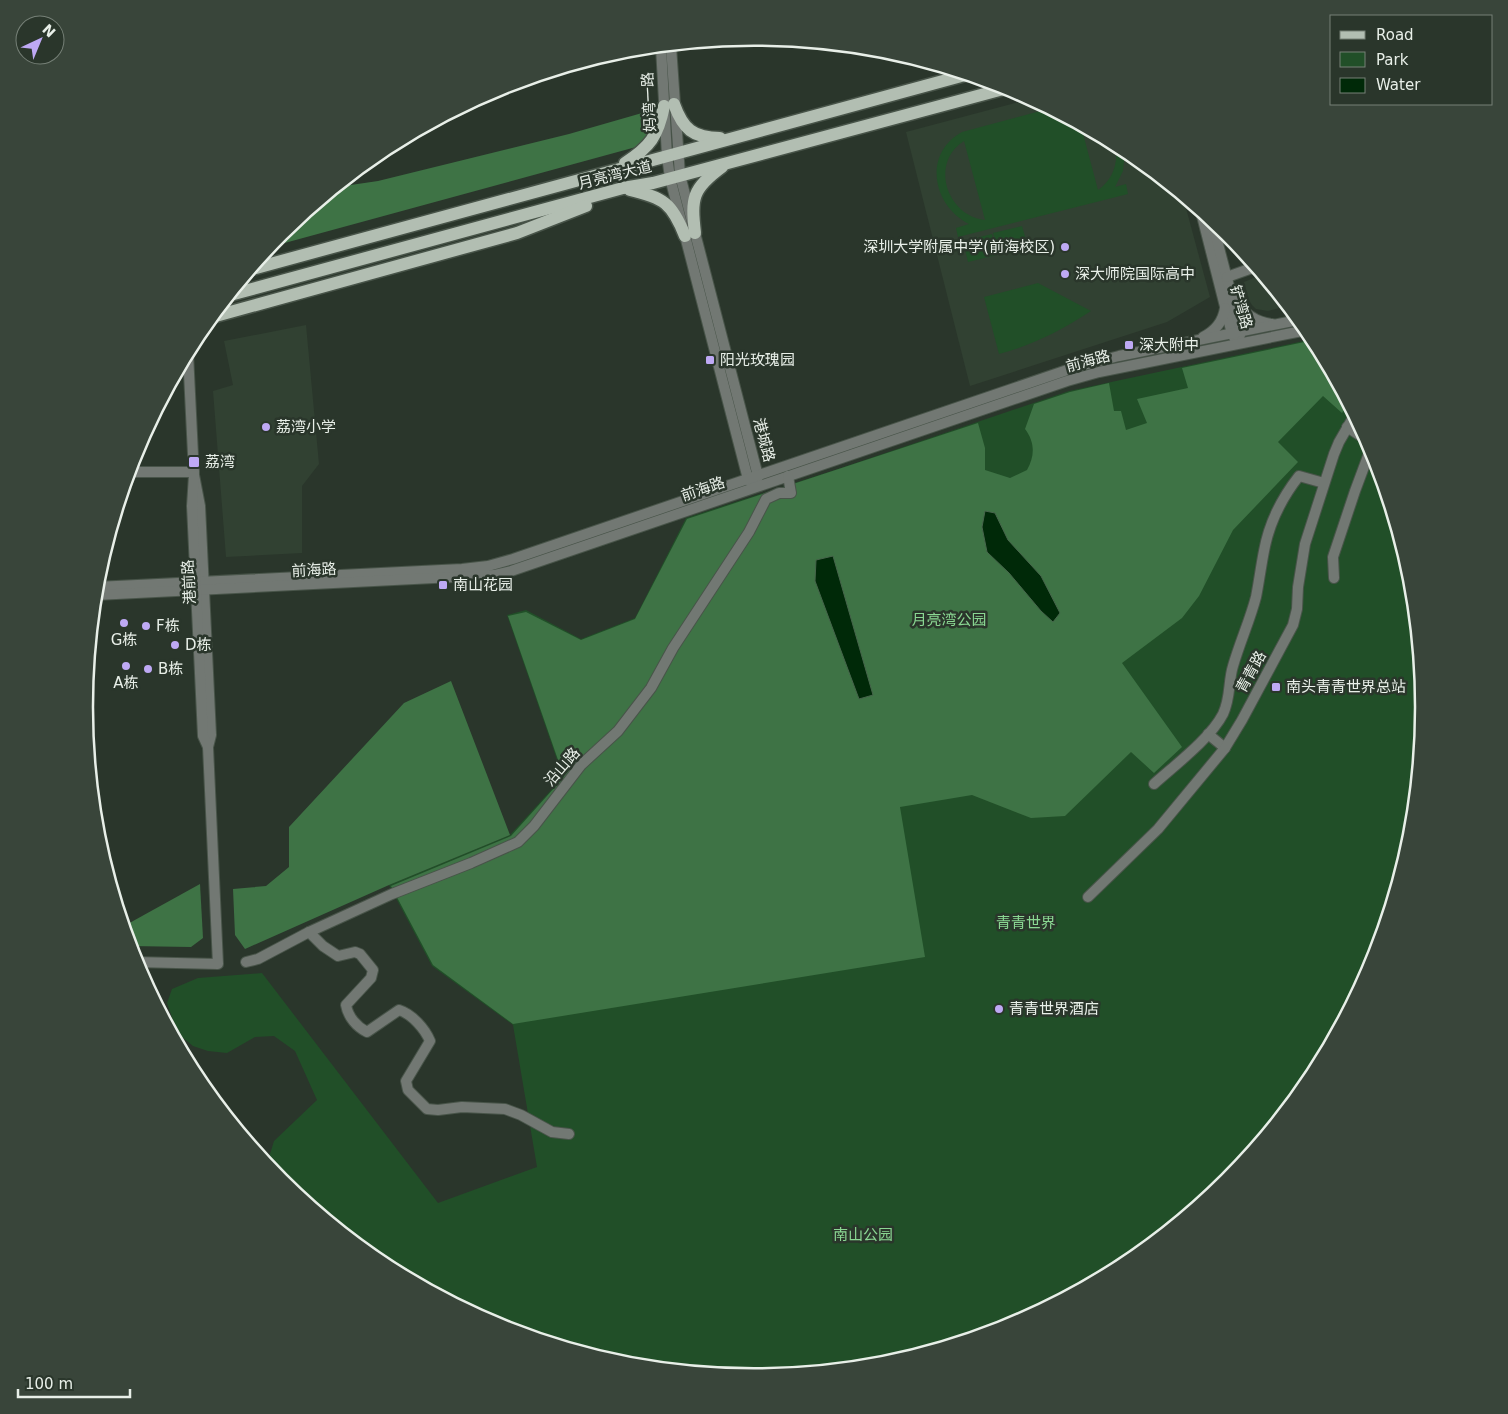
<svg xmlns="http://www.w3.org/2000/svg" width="1508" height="1414" viewBox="0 0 1508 1414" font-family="'DejaVu Sans','Noto Sans SC',sans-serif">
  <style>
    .built { fill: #314132 }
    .green { fill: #214f28; fill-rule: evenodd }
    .forest { fill: #3e7345 }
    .water { fill: #002908; stroke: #46644b }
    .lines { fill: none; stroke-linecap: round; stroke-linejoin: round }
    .minor-casing { stroke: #485449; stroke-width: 12 }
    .major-casing { stroke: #485449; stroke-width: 15 }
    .minor { stroke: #727873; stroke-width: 10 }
    .major { stroke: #b2beb2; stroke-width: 12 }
    .poi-dot { fill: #bea9f4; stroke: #2a362b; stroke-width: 2 }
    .labels { text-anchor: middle; stroke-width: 5; stroke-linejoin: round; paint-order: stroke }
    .street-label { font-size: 15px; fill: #e8efe8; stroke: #2a362b }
    .poi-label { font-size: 15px; fill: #e8efe8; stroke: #2a362b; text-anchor: start }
    .park-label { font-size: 15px; fill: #8ad792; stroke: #2a362b }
    .rim { fill: none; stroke: #e8efe8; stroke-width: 2.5 }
  </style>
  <rect width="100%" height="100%" fill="#2a362b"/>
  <g class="built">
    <polygon points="1030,99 1126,150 1183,197 1210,297 1167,322 970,386 906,132"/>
    <polygon points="1261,275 1287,306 1268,311 1256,309 1252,305 1249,300 1244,282"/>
    <polygon points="306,325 319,464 302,486 302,553 226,557 213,391 233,385 224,341"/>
  </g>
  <g class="green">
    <path d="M1048 109 1081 126 1098 190C1113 180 1119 162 1115 145L1125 150 1123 171 1115 187 1126 184 1128 194 958 237 956 228 969 224C933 206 922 154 962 132ZM964 141 985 220C947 216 929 163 964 141Z"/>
    <polygon points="1022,226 1028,247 999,254 993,233"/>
    <polygon points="992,234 997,255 968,262 963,241"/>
    <path d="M1038 283 1091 311C1062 330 1033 345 999 354L984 297Z"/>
    <polygon points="1313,339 1373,451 1411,577 1423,707 1411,838 1372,963 1311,1079 1227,1181 1126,1264 1010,1326 884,1364 754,1376 623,1364 498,1325 382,1264 280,1180 267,1164 274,1141 317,1100 295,1051 274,1036 255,1037 227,1053 208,1051 193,1046 182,1037 173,1020 167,1003 172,989 198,978 262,973 438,1203 537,1167 513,1025 432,966 389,885 510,835 563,777 507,615 526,610 581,639 635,618 686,518 841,468 1069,391"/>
  </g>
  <g class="forest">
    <polygon points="649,111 648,136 636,147 270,247 281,233 337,187 378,181 569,134"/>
    <path d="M1314 340 1348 405 1342 413 1323 396 1278 442 1298 462 1233 530 1199 596 1182 618 1122 663 1182 747 1154 773 1131 752 1065 816 1031 818 972 795 900 807 925 957 513 1024 433 965 391 886 511 836 564 777 508 616 526 612 581 640 635 619 687 519 978 423 985 448V470L1010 478 1027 470C1035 456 1035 442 1025 429L1034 404 1070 392 1109 383 1114 411H1121L1126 430 1147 423 1137 399 1188 388 1182 368Z"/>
    <polygon points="451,681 510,835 389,885 245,949 235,935 233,889 266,886 289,867 289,827 404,703"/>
    <polygon points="200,884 203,938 191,947 130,946 124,926"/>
  </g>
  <g class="water">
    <polygon points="985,511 995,513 1008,540 1041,576 1060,613 1053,622 1041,611 1009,573 987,552 982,527"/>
    <polygon points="833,556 873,695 859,699 815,581 816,560"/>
  </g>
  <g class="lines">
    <g class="minor-casing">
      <g id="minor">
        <polyline points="671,46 680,175 758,476 756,482"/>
        <polyline points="661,47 667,156 670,178 748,479 752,484"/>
        <polyline points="1201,212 1232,334 1235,339"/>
        <polyline points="1212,221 1241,332 1239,338"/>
        <polyline points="1227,277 1255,267"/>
        <path d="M1235 300C1244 314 1255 322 1272 324"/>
        <path d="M1203 337C1215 331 1223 322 1225 308"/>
        <polyline points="188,353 194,475 200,506 211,735 208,747"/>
        <polyline points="1347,427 1367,440"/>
        <polyline points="129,472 194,472"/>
        <polyline points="1334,578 1333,557 1355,491 1371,448"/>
        <polyline points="96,587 462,569 488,566 513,559 1076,367 1119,356 1298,320"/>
        <polyline points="96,595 494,575 511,571 1067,381 1099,372 1307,330"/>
        <polyline points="1208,734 1225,748"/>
        <path d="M1154 784C1175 765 1210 739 1223 714 1231 697 1228 682 1233 666 1240 642 1250 620 1256 597 1259 582 1261 566 1264 551 1269 523 1281 499 1299 476L1324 483"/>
        <polyline points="1088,897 1158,829 1225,748 1242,720 1293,625 1297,609 1298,587 1305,544 1334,454 1339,442 1354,416"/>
        <path d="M309 932 323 946 338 956 355 952 360 954 373 970 371 978 346 1005C348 1017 357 1027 367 1032L399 1010C412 1014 425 1029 430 1041L406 1081 408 1090 427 1109 438 1110 462 1107 505 1109 521 1115 552 1132 569 1134"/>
        <polyline points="135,962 218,964 208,747 203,736 192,506 194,475"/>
        <polyline points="246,962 258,959 309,932 392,894 471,863 518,842 534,826 581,765 618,731 651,688 673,648 749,532 766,499 779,493 791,493 788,476"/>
      </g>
    </g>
    <g class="major-casing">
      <g id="major">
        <path d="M674 104C683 129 693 138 720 138"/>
        <path d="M625 163C650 147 658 136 664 106"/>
        <path d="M630 190C664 198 672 203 685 236"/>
        <path d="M695 233C691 198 692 189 722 167"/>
        <polyline points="252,269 965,75"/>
        <polyline points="230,295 623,188 653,183 1007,88"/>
        <polyline points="212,317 517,233 586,206"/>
      </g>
    </g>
    <use href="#minor" class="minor"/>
    <use href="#major" class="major"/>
  </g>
  <g class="poi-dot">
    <circle cx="1065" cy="247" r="5"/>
    <circle cx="1065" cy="274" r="5"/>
    <rect x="1124" y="340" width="10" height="10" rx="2.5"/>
    <rect x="705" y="355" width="10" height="10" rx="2.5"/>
    <circle cx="266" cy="427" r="5"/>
    <rect x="188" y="456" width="12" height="12" rx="2.5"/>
    <rect x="438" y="580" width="10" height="10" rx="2.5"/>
    <circle cx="124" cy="623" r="5"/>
    <circle cx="146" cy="626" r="5"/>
    <circle cx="175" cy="645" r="5"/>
    <circle cx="126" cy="666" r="5"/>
    <circle cx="148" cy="669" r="5"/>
    <rect x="1271" y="682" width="10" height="10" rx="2.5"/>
    <circle cx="999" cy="1009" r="5"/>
  </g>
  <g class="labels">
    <g class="street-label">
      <text transform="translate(649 102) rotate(-93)" y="5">妈湾一路</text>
      <text transform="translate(615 175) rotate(-14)" y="5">月亮湾大道</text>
      <text transform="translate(1241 307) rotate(74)" y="5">铲湾路</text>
      <text transform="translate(1088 361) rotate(-15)" y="5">前海路</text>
      <text transform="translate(764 440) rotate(75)" y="5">港城路</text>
      <text transform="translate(703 489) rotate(-19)" y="5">前海路</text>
      <text transform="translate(314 570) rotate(-3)" y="5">前海路</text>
      <text transform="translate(189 582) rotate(-93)" y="5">港前路</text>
      <text transform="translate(1251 672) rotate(-61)" y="5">青青路</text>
      <text transform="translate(562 767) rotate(-49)" y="5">沿山路</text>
    </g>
    <g class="poi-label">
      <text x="1055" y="252" text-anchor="end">深圳大学附属中学(前海校区)</text>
      <text x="1075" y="279">深大师院国际高中</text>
      <text x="1139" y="350">深大附中</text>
      <text x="720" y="365">阳光玫瑰园</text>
      <text x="276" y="432">荔湾小学</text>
      <text x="205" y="467">荔湾</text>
      <text x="453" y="590">南山花园</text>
      <text x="156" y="631">F栋</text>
      <text x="124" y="645" text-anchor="middle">G栋</text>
      <text x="185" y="650">D栋</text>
      <text x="158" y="674">B栋</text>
      <text x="126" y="688" text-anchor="middle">A栋</text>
      <text x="1286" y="692">南头青青世界总站</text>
      <text x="1009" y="1014">青青世界酒店</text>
    </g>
    <g class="park-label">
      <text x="949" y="625">月亮湾公园</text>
      <text x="1026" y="928">青青世界</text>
      <text x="863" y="1240">南山公园</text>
    </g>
  </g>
  <path d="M0 0H1508V1414H0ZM93 707a661 661 0 1 1 1322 0a661 661 0 1 1-1322 0Z" fill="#39453a" fill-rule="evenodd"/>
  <path class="rim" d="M93 707a661 661 0 1 1 1322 0a661 661 0 1 1-1322 0Z"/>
  <rect x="1330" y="15" width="162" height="90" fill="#2a362b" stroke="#768077"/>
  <rect x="1340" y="31" width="25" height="8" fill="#b2beb2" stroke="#768077"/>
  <text x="1376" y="40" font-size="15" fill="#e8efe8">Road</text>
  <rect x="1340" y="52" width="25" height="15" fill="#214f28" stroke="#768077"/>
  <text x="1376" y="65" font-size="15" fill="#e8efe8">Park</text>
  <rect x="1340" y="78" width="25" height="15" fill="#002908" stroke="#768077"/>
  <text x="1376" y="90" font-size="15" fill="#e8efe8">Water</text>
  <g transform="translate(40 40) rotate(44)"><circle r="24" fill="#2a362b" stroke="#768077"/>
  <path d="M0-4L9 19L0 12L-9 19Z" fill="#bea9f4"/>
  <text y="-8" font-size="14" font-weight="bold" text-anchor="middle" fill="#e8efe8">N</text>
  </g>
  <path d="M18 1389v8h112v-8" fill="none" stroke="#e8efe8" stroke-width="2.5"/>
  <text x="25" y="1389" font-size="15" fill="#e8efe8" stroke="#2a362b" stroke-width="4" paint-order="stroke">100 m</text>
</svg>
